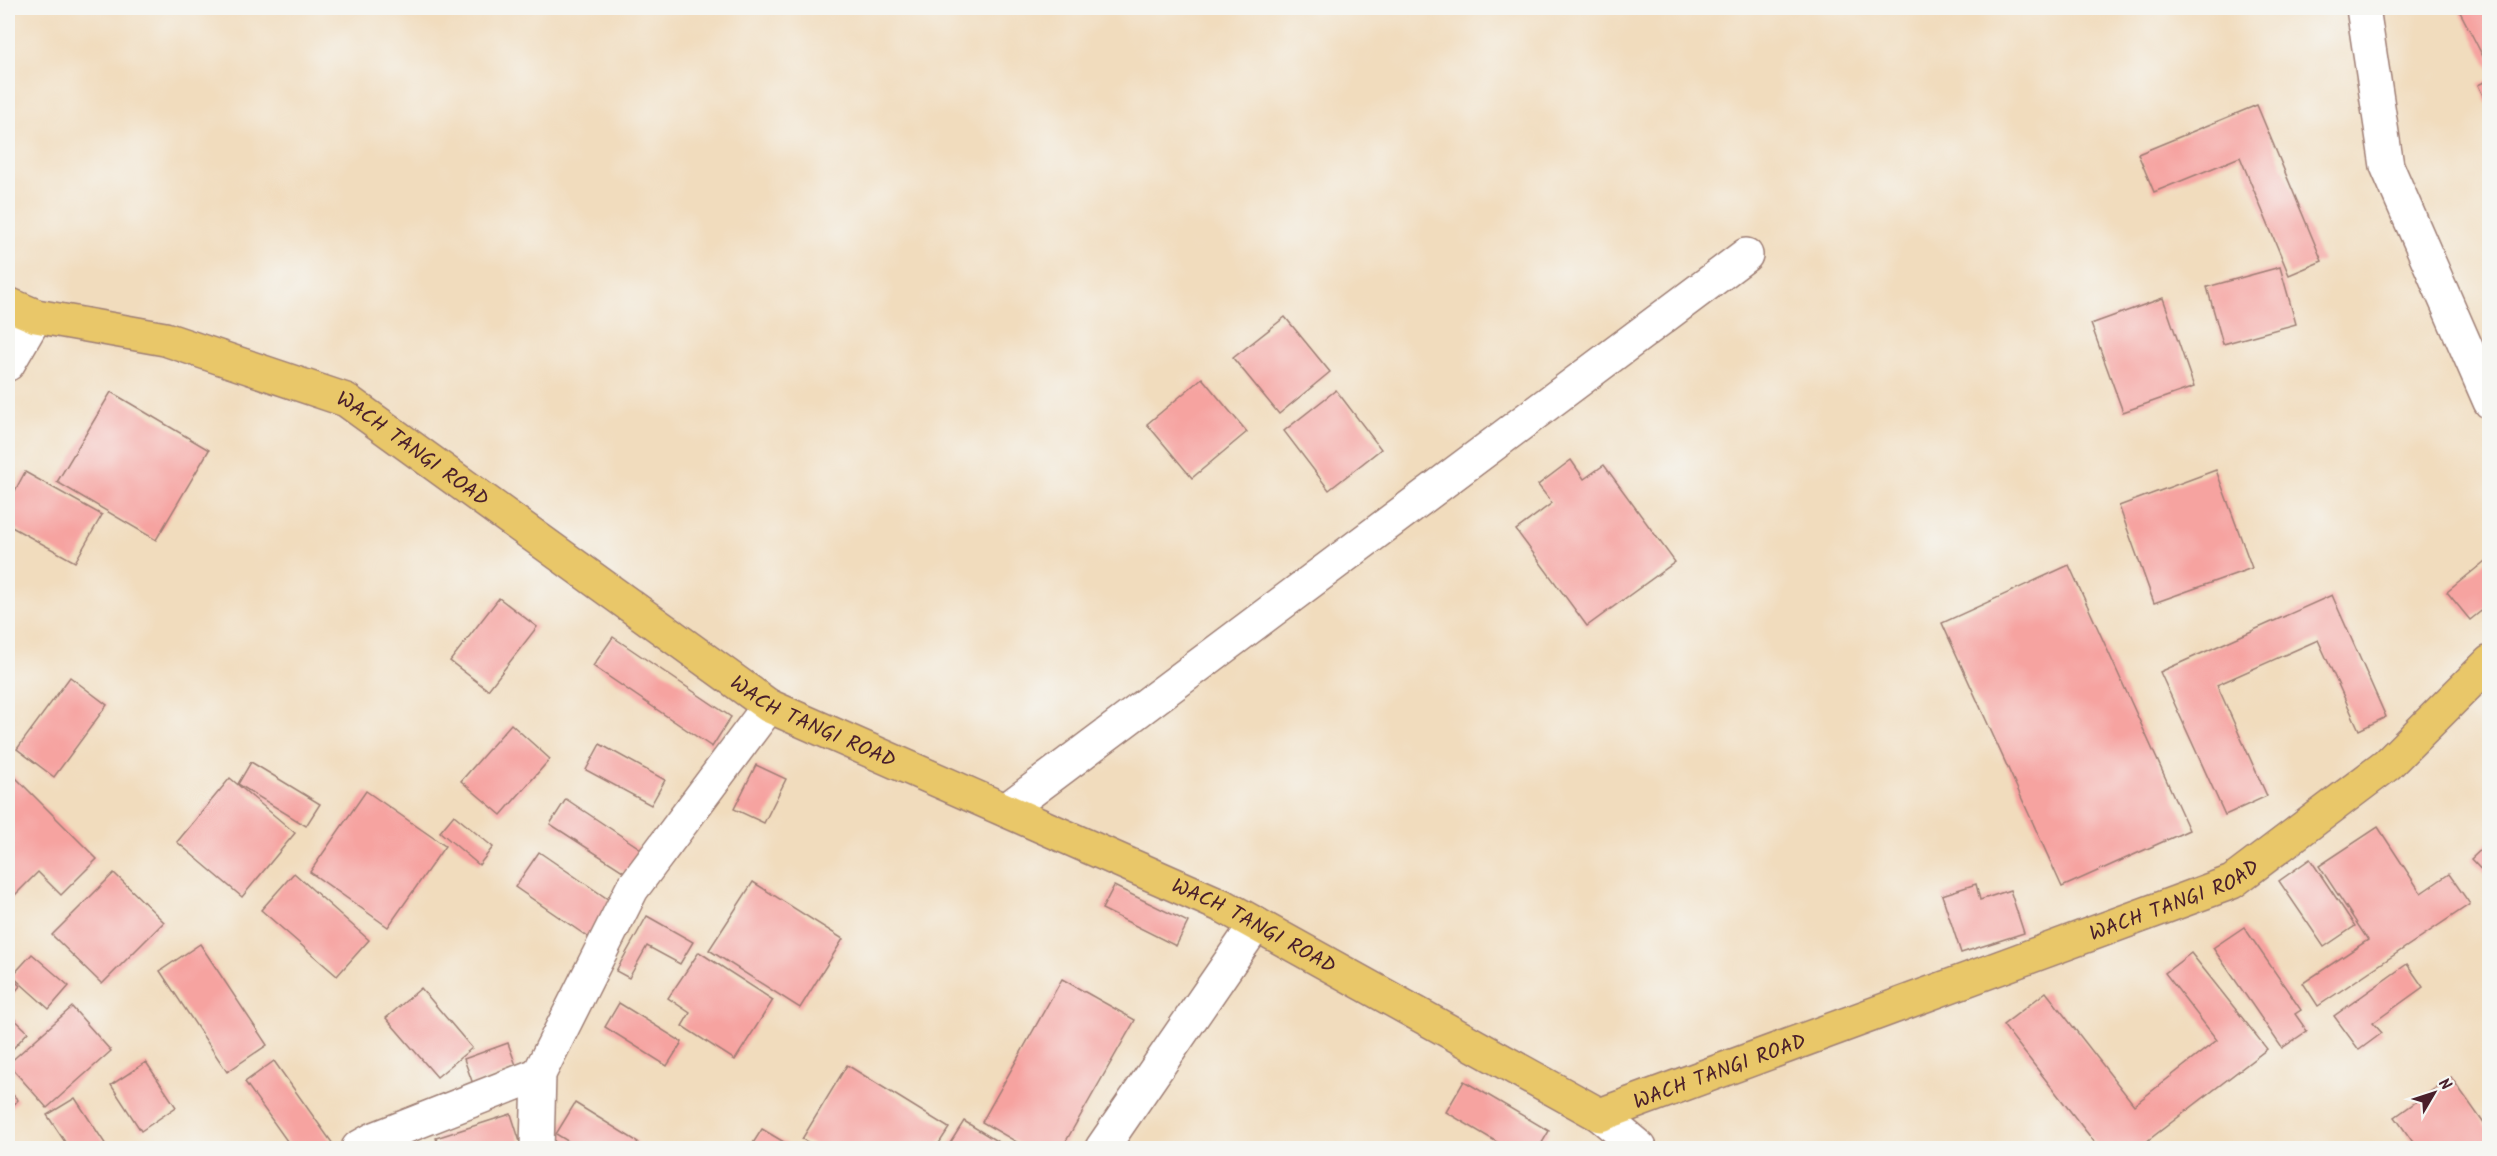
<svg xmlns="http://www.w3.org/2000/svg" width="2497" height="1156" viewBox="0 0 2497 1156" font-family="Kalam,sans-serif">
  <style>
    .building { fill: #f6a3a0 }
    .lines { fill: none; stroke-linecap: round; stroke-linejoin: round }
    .minor-casing { stroke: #9e7e74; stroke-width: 36 }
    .major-casing { stroke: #9e7e74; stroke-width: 36 }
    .minor { stroke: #fff; stroke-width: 33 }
    .major { stroke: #e9c769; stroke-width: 33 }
    .labels { text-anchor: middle; stroke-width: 5; stroke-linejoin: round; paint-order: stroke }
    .street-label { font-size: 21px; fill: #4a1f2b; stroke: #f6f6f2 }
  </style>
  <rect width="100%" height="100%" fill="#f6f6f2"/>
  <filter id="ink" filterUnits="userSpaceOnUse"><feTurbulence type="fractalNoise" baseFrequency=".0167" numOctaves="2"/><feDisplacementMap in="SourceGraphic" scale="12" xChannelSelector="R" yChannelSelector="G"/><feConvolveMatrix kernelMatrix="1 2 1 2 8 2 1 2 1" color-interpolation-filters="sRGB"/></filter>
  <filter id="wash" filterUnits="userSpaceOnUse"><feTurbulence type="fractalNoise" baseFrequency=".008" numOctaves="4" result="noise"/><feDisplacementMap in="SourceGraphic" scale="24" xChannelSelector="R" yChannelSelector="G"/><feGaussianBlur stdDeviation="1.35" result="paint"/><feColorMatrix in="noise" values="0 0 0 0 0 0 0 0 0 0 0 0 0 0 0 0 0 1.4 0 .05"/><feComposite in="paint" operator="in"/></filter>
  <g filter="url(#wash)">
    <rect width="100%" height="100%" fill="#f1dcbd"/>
    <g id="blocks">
      <g class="building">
        <polygon points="2458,8 2484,8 2490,18 2490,70"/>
        <polygon points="2490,79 2490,103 2487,104 2478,85"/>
        <polygon points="2257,105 2322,261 2289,275 2240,157 2154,192 2138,154"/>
        <polygon points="2280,267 2296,324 2223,344 2207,287"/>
        <polygon points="2163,298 2194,387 2123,412 2091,324"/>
        <polygon points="1285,317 1330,372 1279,414 1233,358"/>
        <polygon points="1202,378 1247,432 1192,478 1147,424"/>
        <polygon points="1336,390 1381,449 1329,490 1284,431"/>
        <polygon points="111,392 209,450 156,540 57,482"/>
        <polygon points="1571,460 1584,479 1604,465 1675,562 1587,626 1516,530 1552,503 1538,485"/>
        <polygon points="2216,470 2252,568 2154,603 2119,506"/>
        <polygon points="25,472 102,515 75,562 8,525 8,504"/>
        <polygon points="2490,557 2490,604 2470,620 2447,592"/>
        <polygon points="2069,565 2189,830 2062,887 1942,623"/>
        <polygon points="2332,595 2386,717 2359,730 2318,640 2217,685 2267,796 2225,815 2160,672"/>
        <polygon points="499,598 537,627 488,690 450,661"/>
        <polygon points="613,637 731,717 712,747 593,666"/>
        <polygon points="70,677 107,705 54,777 17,749"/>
        <polygon points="511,724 550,759 501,815 461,781"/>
        <polygon points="600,744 665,780 651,805 586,770"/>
        <polygon points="251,762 320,804 306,826 238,784"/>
        <polygon points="756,765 786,779 764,823 734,809"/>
        <polygon points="14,776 97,859 61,895 38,872 8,902 8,782"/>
        <polygon points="230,778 295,833 242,897 177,842"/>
        <polygon points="366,791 445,846 388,927 310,872"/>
        <polygon points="566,799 647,853 632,877 550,824"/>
        <polygon points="454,815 493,847 479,865 440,832"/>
        <polygon points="2378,827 2421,893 2449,874 2470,904 2318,1006 2303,983 2368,940 2319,866"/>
        <polygon points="2490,841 2490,879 2471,859"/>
        <polygon points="539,852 615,904 591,939 515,887"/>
        <polygon points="2310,859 2355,926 2324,947 2279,881"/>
        <polygon points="114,873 164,922 102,984 52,935"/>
        <polygon points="294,873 369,940 337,976 261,910"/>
        <polygon points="753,882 843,939 800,1008 709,950"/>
        <polygon points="1976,884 1980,900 2010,890 2024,933 1961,953 1942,895"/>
        <polygon points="1114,886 1188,922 1176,946 1102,909"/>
        <polygon points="647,916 693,942 680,964 647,946 629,978 616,971"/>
        <polygon points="2244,927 2301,1010 2295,1014 2307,1031 2282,1048 2213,948"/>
        <polygon points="200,944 267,1045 227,1072 160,971"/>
        <polygon points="699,952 773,1000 735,1060 682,1026 690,1013 668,998"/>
        <polygon points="2191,953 2267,1049 2138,1148 2099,1148 2003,1025 2046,992 2134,1105 2217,1040 2165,973"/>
        <polygon points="32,954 69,986 49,1009 12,976"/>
        <polygon points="2407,964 2423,987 2373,1023 2382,1033 2359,1050 2334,1016"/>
        <polygon points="8,974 20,986 8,1000"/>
        <polygon points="1062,979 1135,1020 1062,1148 1027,1148 982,1122"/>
        <polygon points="421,988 472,1048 437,1077 386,1018"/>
        <polygon points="619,1003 682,1042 667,1066 605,1027"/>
        <polygon points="72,1007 111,1051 47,1108 8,1064"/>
        <polygon points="8,1013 28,1032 8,1054"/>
        <polygon points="508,1043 517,1068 473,1084 464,1059"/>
        <polygon points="274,1061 333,1144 326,1148 292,1148 245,1082"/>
        <polygon points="146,1062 176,1107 141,1131 111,1085"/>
        <polygon points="847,1065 949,1128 936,1148 818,1148 802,1139"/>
        <polygon points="2451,1077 2490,1132 2490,1148 2417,1148 2395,1117"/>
        <polygon points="1464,1081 1549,1131 1539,1148 1507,1148 1446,1112"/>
        <polygon points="8,1090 18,1100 8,1111"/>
        <polygon points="75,1098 108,1148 69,1148 47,1115"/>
        <polygon points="575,1103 638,1142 634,1148 579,1148 556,1134"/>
        <polygon points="511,1114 522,1148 439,1148 436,1138"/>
        <polygon points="964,1121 1008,1148 947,1148"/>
        <polygon points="762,1129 794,1148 750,1148"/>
      </g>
    </g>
  </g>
  <g filter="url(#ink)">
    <use href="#blocks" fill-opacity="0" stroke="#9e7e74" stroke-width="1.5"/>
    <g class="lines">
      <g class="minor-casing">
        <g id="minor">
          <polyline points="2363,8 2387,166 2490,402"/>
          <polyline points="8,364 36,316"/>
          <polyline points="1006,810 1746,255"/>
          <polyline points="1600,1115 1640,1148"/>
          <polyline points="358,1148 374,1139 539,1074"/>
          <polyline points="537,1148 539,1074 632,889 769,706"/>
          <polyline points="1102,1148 1256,924"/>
        </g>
      </g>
      <g class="major-casing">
        <g id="major">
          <path id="s1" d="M8 304 36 316 165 339 346 400 769 706 1225 907 1600 1115 2232 882 2387 765 2490 662"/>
        </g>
      </g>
      <use href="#minor" class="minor"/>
      <use href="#major" class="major"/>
    </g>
  </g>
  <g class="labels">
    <g class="street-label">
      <text dy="7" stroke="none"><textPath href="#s1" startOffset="435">WACH TANGI ROAD</textPath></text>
      <text dy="7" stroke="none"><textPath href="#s1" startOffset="921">WACH TANGI ROAD</textPath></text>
      <text dy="7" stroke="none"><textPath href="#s1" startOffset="2415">WACH TANGI ROAD</textPath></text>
      <text dy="7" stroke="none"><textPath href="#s1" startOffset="1407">WACH TANGI ROAD</textPath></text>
      <text dy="7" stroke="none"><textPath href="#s1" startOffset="1929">WACH TANGI ROAD</textPath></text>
    </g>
  </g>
  <rect width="2497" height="1156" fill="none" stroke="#f6f6f2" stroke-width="30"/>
  <g transform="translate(2434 1093) rotate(51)" stroke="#f6f6f2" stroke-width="4.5" paint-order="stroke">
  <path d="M0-4.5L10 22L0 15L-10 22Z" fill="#4a1f2b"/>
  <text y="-9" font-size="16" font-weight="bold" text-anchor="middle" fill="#4a1f2b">N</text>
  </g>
</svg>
